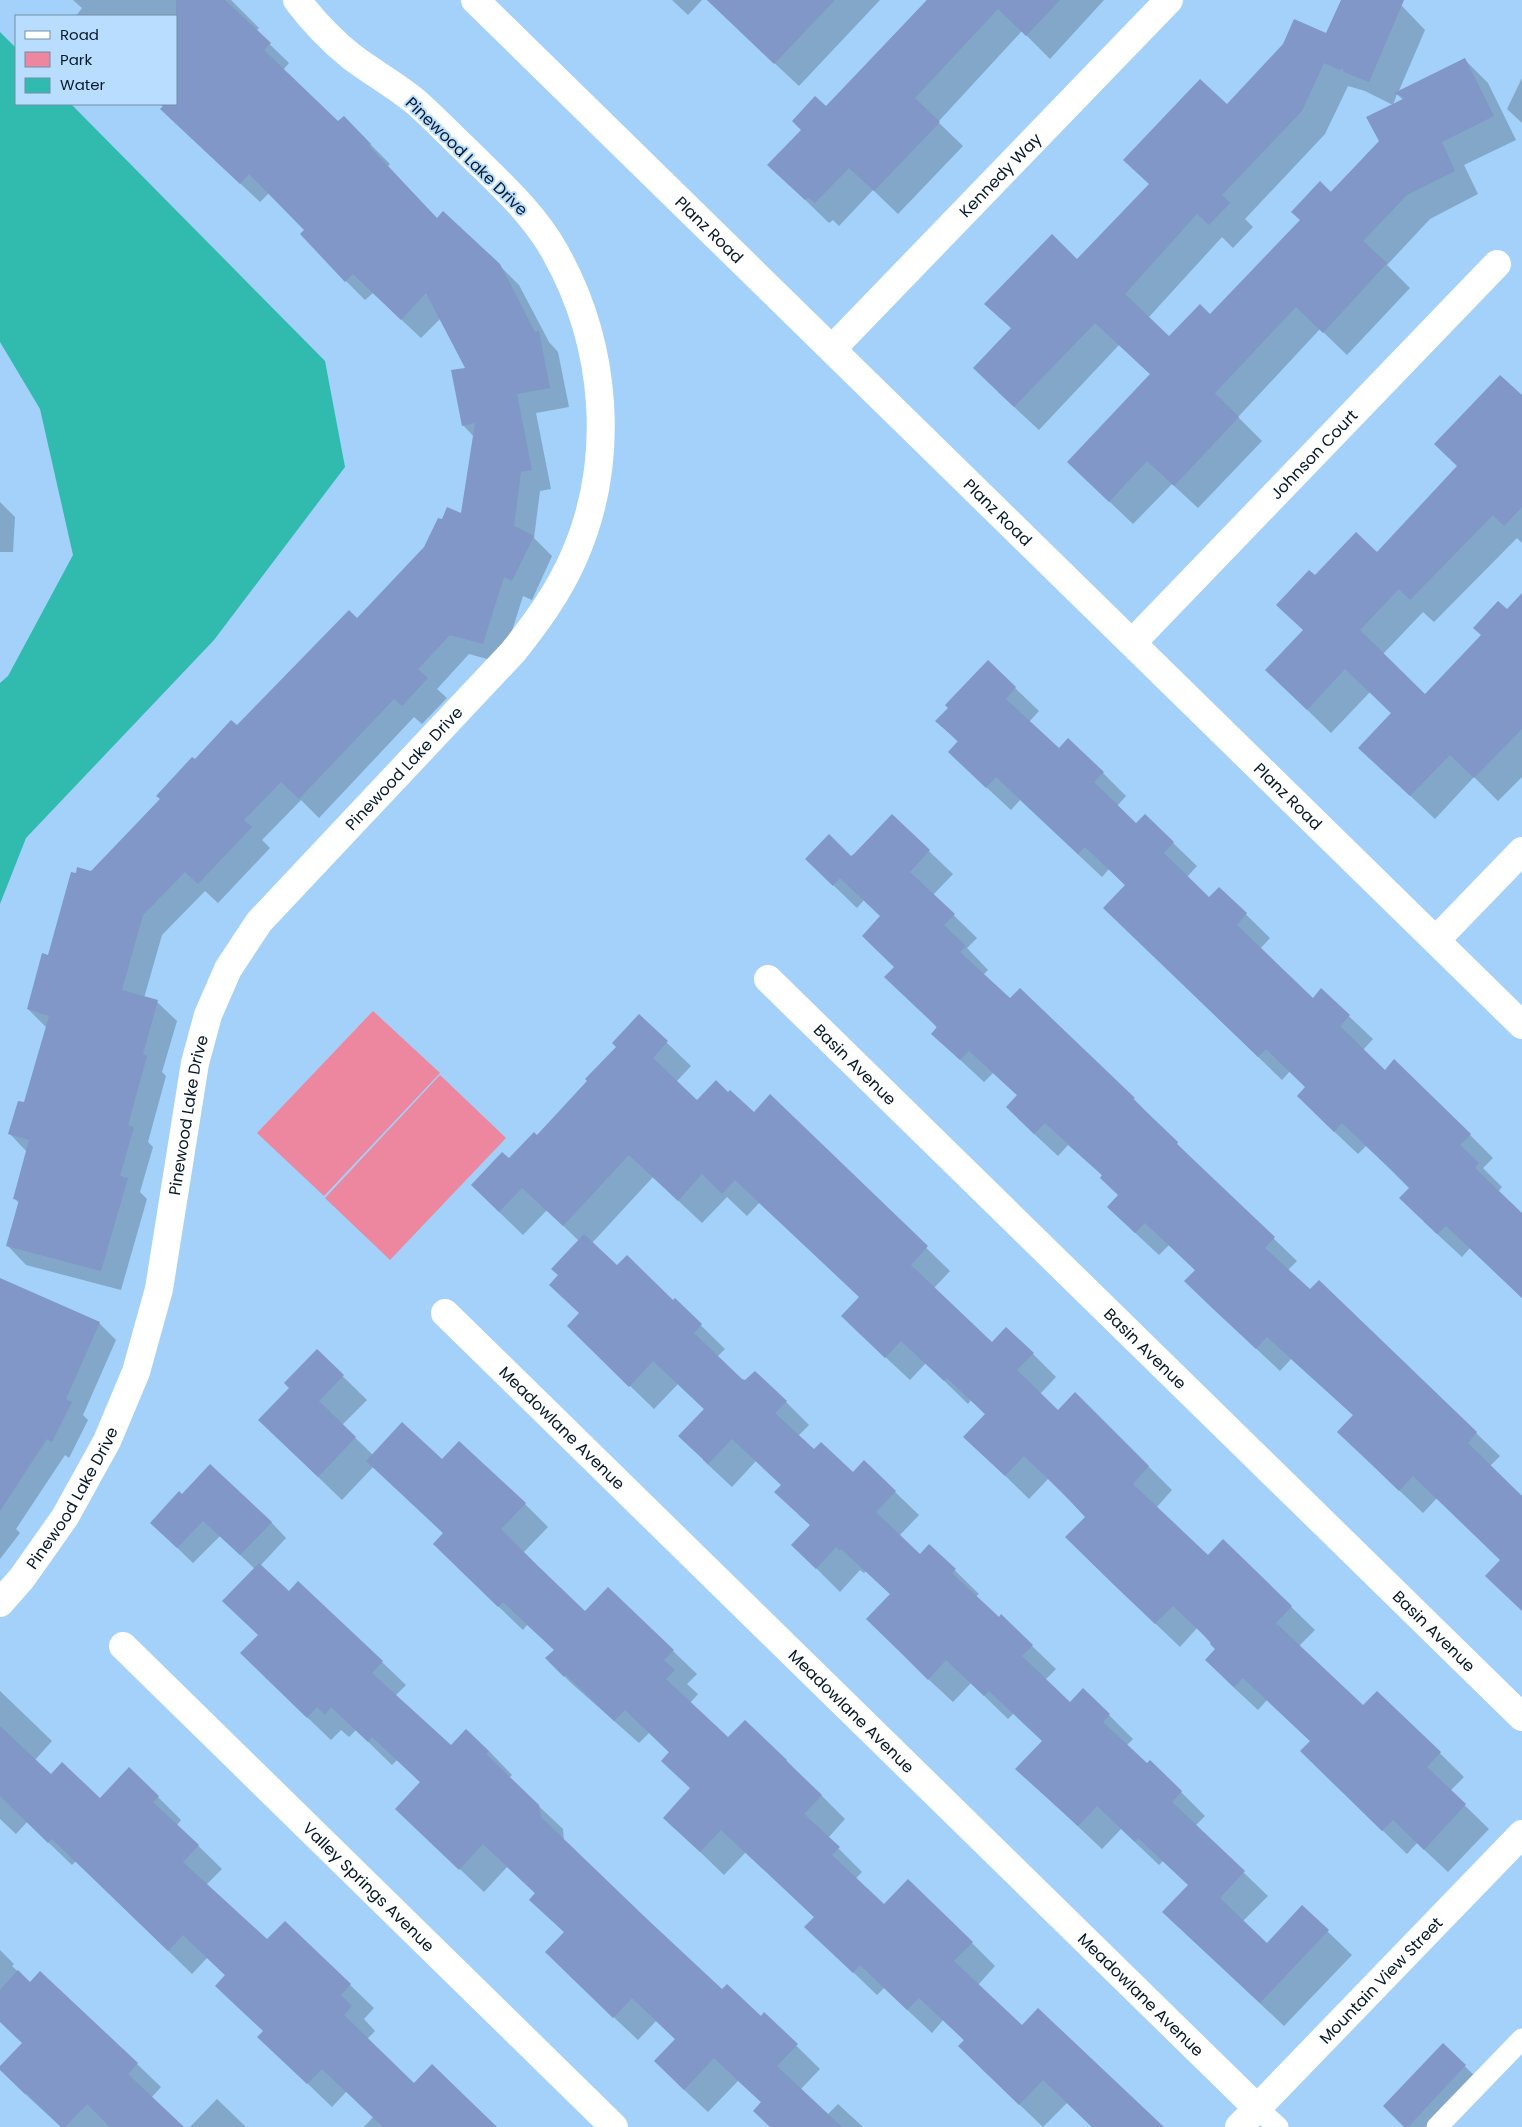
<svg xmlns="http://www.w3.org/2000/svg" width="1522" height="2127" viewBox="0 0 1522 2127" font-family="Poppins,sans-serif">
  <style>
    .green { fill: #ed879f }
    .water { fill: #31bbae }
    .shadow { fill: #0003; fill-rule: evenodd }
    .building { fill: #8197c7 }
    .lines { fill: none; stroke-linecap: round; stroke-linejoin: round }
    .service { stroke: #fff; stroke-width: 21 }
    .minor { stroke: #fff; stroke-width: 28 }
    .tertiary { stroke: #fff; stroke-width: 28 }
    .labels { text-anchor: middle; stroke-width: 4; stroke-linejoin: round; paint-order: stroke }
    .street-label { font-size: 16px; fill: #081a28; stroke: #b8ddfe }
  </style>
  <rect width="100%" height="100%" fill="#a3d1fa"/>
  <g class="green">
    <polygon points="373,1011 440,1073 324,1196 257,1133"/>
    <polygon points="440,1075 506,1138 390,1260 325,1198"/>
  </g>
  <polygon class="water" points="0,32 16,48 16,104 71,104 325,361 345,467 214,640 26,838 0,904 0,683 8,676 73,555 40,409 0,342"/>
  <g class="shadow">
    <polygon points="73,0 231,0 259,28 256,31 289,63 283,70 339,123 344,118 390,164 388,166 437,219 499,265 519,285 549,342 558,352 569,407 536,413 551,489 540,491 534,538 552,556 532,600 523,596 502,663 469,654 437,689 447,698 422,724 414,717 319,818 301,800 262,840 270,848 218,903 205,891 162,935 144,998 157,1002 177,1021 162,1072 166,1076 148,1142 153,1147 140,1192 147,1199 121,1290 26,1265 7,1245 19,1203 14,1198 27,1152 10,1134 25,1104 47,1028 28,1009 49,957 92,873 195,761 237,727 357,619 426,548 442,521 462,515 474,437 463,425 467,369 441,318 421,338 373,293 365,300 346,281 306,230 269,193 260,202 161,109 163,107 160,104 176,104 176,16 76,16 82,8"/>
    <polygon points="672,0 702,0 688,15"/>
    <polygon points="707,0 880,0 799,86"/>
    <polygon points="927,0 1104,0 1050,59 1022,31 938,122 963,146 898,214 873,190 839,226 833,220 829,223 793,188 826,107"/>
    <path d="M1342 0H1388L1402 6 1425 30 1398 93 1464 59 1488 83 1516 140 1464 165 1478 194 1430 219 1387 265 1410 288 1347 355 1320 329 1238 417 1262 441 1198 508 1172 484 1133 524 1092 485 1151 375 1119 345 1039 430 998 392 1012 329 986 304 1077 261 1227 105 1327 34ZM1348 86 1365 91 1393 105 1380 141 1210 316 1169 338 1148 318 1222 237 1233 248 1253 227 1245 219 1325 134ZM1397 94 1403 100 1393 105Z"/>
    <polygon points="1522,78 1522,123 1507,109"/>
    <polygon points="1522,397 1522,543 1517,538 1434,622 1423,612 1383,654 1425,696 1522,595 1522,777 1498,801 1474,777 1435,819 1384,771 1392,714 1370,692 1331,733 1290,693 1315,577 1377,554"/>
    <polygon points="0,502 15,517 13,552 0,552"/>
    <polygon points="988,662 1039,711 1029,722 1059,750 1103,773 1126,796 1117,806 1136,825 1145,816 1197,866 1187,877 1209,898 1219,888 1270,938 1260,949 1313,999 1321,990 1373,1039 1363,1050 1385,1072 1470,1135 1493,1158 1483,1168 1502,1187 1498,1192 1522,1215 1522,1298 1470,1248 1462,1257 1424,1222 1411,1188 1366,1146 1358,1154 1322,1120 1307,1087 1290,1071 1282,1080 1128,931 1126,886 1109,869 1102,877 1020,800 1011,810 973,775 958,742 937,721"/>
    <polygon points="892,816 953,874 933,895 977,938 967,948 988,970 983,975 1010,1000 1134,1099 1199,1167 1297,1261 1288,1270 1310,1291 1319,1282 1500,1456 1490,1466 1522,1496 1522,1611 1502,1560 1437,1498 1423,1513 1362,1455 1354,1416 1291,1359 1280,1371 1209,1304 1196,1271 1169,1245 1159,1255 1132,1230 1120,1196 1103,1176 1068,1145 1058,1156 1030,1130 1018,1096 993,1073 984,1082 956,1056 895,967 882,917 864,900 857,908 830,882 851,857"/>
    <polygon points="639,1016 691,1066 676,1082 697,1102 754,1113 770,1096 950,1271 934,1288 992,1344 1033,1354 1056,1377 1040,1394 1058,1412 1105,1423 1172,1490 1156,1508 1208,1557 1223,1541 1315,1630 1299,1646 1363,1707 1405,1719 1464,1777 1450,1791 1489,1829 1448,1872 1417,1843 1407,1854 1325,1775 1311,1742 1267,1700 1258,1710 1230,1684 1206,1660 1216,1649 1197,1628 1180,1647 1090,1561 1086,1517 1048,1479 1029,1499 989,1460 986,1415 971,1400 968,1404 926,1363 910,1380 866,1339 860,1297 759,1203 747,1216 727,1197 702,1223 653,1177 592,1243 617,1267 673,1301 675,1300 725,1349 717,1357 741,1380 786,1402 809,1425 798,1436 814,1451 853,1474 895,1492 919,1515 899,1536 921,1556 930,1546 979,1594 975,1597 1032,1646 1056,1669 1045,1680 1070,1703 1083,1689 1133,1739 1126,1746 1147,1765 1150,1761 1205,1816 1195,1826 1268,1896 1243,1921 1267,1944 1302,1907 1352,1955 1284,2026 1187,1935 1189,1885 1163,1861 1159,1865 1121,1829 1102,1849 1017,1769 1043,1741 1014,1713 1008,1719 971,1683 953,1702 926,1677 891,1595 866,1571 864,1573 860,1570 840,1592 816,1568 811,1526 799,1515 782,1485 756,1461 732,1487 703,1460 705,1410 678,1384 654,1409 592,1349 580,1314 559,1276 579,1241 547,1210 523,1235 496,1209 509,1160 538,1137 617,1047"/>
    <polygon points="0,1298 99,1323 116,1340 83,1415 88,1420 69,1458 65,1455 16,1529 20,1533 0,1559"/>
    <polygon points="317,1351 367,1400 342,1425 373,1455 442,1461 525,1504 548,1527 523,1553 585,1612 608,1589 697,1674 687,1684 698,1694 690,1703 728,1739 786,1760 845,1819 828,1838 862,1872 855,1879 884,1906 972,1943 995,1966 978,1985 1022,2027 1161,2127 1092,2127 1067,2103 1043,2127 983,2070 965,2041 943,2020 932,2033 884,1988 877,1995 830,1950 815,1918 746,1852 724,1875 665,1818 691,1789 670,1753 649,1733 639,1743 570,1682 547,1658 555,1650 527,1625 523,1630 458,1568 444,1534 374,1466 342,1500 284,1444 291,1388"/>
    <polygon points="182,1496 271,1522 286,1538 260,1566 289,1592 298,1582 406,1685 395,1696 451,1746 489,1751 512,1775 509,1778 563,1829 564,1841 722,1991 761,2017 764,2014 820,2069 800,2090 827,2115 838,2104 863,2127 771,2127 762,2103 738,2081 708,2112 679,2085 676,2040 656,2021 638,2040 570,1976 565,1933 530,1899 536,1894 507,1867 484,1892 421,1832 421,1783 397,1760 392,1765 356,1730 349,1737 341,1730 331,1740 265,1677 259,1635 255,1569 220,1536 193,1563 167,1538"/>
    <polygon points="0,1691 52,1741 35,1760 51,1776 100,1800 158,1797 181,1820 177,1825 222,1869 206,1885 267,1941 350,1985 374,2008 364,2019 375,2031 367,2039 414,2085 432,2066 497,2127 364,2127 373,2117 347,2091 332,2107 283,2060 226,1976 207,1958 192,1974 76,1861 72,1865 27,1822 16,1834 0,1819"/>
    <polygon points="0,1950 14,1964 12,1966 30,1983 137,2064 161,2087 151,2098 182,2127 61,2127 23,2092 0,2069 23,2043 0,2021"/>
    <polygon points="1443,2045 1481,2082 1438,2127 1406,2127"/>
    <polygon points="217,2099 246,2127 190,2127"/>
  </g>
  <g class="building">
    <polygon points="176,0 225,0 271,43 264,50 338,121 344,116 371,144 369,146 437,218 443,211 500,264 535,332 539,331 550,388 517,394 532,470 521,472 514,526 534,536 512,581 504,577 483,644 450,635 418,669 428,678 402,706 394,699 299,799 281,782 244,820 252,827 198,884 185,872 143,915 122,990 158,1000 143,1054 147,1056 128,1125 134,1127 120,1176 128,1178 101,1271 6,1246 19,1200 13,1199 29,1140 8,1134 18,1101 24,1102 49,1016 27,1009 42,953 48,955 71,872 76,873 77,867 91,871 160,799 156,796 192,757 195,759 231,720 237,725 349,610 357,618 424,547 438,518 442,519 447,507 461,513 475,423 462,426 451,370 465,368 426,293 401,320 353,274 345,282 300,234 304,230 249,174 240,184 160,109 165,104 176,104"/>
    <polygon points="707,0 835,0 774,64"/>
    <polygon points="927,0 1060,0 1026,36 998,9 915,98 940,122 874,191 849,168 815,203 808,197 805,200 767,165 801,130 792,121 815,96 826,106"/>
    <polygon points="1341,0 1404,0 1369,82 1344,72 1342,68 1340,70 1324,63 1302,111 1222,195 1230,203 1209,225 1197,214 1125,294 1169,336 1200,304 1210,314 1300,220 1291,212 1320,181 1331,192 1379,141 1366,117 1405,98 1394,93 1465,58 1494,116 1442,142 1455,171 1407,195 1363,241 1387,263 1323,333 1296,307 1215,393 1239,417 1174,486 1147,461 1109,502 1067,462 1150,374 1095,323 1014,407 973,368 1011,328 984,304 1052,234 1077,259 1149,184 1123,160 1200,79 1227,104 1283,44 1294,19 1326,33"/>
    <polygon points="1500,375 1522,395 1522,507 1504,526 1493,515 1410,600 1399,589 1360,630 1425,694 1481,635 1473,628 1498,601 1507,609 1522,593 1522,729 1474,778 1450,755 1410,796 1358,748 1391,713 1345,669 1307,710 1265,670 1303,630 1276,605 1309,570 1315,575 1356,532 1377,552 1457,466 1434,444"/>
    <polygon points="988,660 1016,687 1006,699 1059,748 1068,738 1104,772 1094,782 1136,823 1145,814 1174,842 1164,853 1209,897 1219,887 1247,913 1237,925 1313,998 1321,988 1350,1015 1340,1026 1385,1070 1394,1059 1471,1134 1460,1145 1479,1163 1475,1168 1522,1213 1522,1298 1446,1226 1437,1234 1399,1198 1409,1188 1388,1167 1342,1123 1334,1132 1297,1096 1305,1087 1266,1049 1258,1057 1103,908 1125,885 1085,847 1078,854 996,777 986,788 948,752 958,741 935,721 948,708 945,705"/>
    <polygon points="892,814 930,850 910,872 955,914 944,925 966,946 960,952 1010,998 1020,988 1135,1098 1133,1099 1178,1142 1177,1144 1275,1237 1265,1248 1310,1289 1319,1280 1477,1432 1468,1443 1522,1496 1522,1611 1485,1576 1500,1560 1413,1476 1399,1491 1371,1464 1337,1432 1353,1415 1267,1337 1256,1349 1210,1306 1184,1281 1195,1270 1145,1223 1135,1233 1107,1207 1118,1195 1100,1178 1102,1175 1045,1123 1034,1134 1006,1107 1017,1095 969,1051 960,1060 931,1034 937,1027 884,977 894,967 862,936 880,916 840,878 833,886 805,859 829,834 851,856 854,854"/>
    <polygon points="639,1014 668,1041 653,1058 697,1100 716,1080 728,1092 730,1090 754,1112 770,1094 928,1246 911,1265 992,1342 1006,1327 1034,1353 1017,1370 1058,1410 1075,1392 1149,1466 1133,1484 1208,1555 1223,1539 1292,1606 1276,1623 1363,1705 1377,1691 1441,1752 1427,1767 1466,1804 1424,1850 1393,1820 1382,1831 1300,1751 1310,1741 1243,1678 1234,1687 1205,1660 1215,1649 1210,1644 1211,1642 1173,1606 1155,1624 1113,1584 1065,1537 1085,1517 1063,1493 1024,1456 1005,1476 963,1437 985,1414 947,1378 944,1381 901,1341 885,1358 841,1316 859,1297 735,1180 722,1194 702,1174 678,1201 629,1155 563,1226 522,1188 499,1212 471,1185 502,1152 509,1158 534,1132 537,1135 587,1081 585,1079 616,1047 612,1043"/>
    <polygon points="584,1234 617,1265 627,1255 673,1300 675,1298 702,1324 694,1333 742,1379 745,1380 755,1371 787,1401 775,1413 814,1449 821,1442 853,1472 864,1460 896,1491 876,1512 920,1554 929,1544 956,1569 952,1573 999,1617 1001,1614 1033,1645 1022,1656 1070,1702 1083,1688 1110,1714 1103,1722 1147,1763 1150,1760 1182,1791 1172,1802 1245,1871 1220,1898 1267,1943 1302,1905 1329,1930 1260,2003 1162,1912 1188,1885 1138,1838 1135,1842 1097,1806 1078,1826 1015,1769 1042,1741 989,1691 984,1696 946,1660 928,1680 901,1653 866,1619 890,1594 841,1549 840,1551 836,1547 816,1569 791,1545 810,1525 774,1492 781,1485 732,1439 708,1464 678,1436 704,1409 653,1361 629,1387 567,1326 579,1313 549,1285 558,1275 551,1269"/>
    <polygon points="0,1278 100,1322 66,1399 72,1402 52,1442 47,1439 0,1511"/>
    <polygon points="317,1349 344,1375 319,1401 356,1437 318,1477 258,1420 289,1388 284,1383"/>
    <polygon points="402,1422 442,1459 459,1441 526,1503 501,1529 538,1566 585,1611 608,1587 674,1650 664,1660 675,1670 666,1679 728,1737 745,1720 787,1760 786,1761 822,1795 804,1814 840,1847 832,1855 884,1904 908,1879 973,1942 954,1961 1022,2025 1038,2008 1164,2127 1092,2127 1043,2080 1019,2105 958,2046 964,2040 919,1998 907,2010 860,1965 853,1973 804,1927 814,1917 721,1830 700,1852 663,1818 690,1788 661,1761 669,1752 625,1710 614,1721 566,1675 564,1677 545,1658 554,1650 503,1602 498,1607 433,1544 443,1533 366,1461"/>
    <polygon points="210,1464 272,1522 240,1555 203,1521 177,1548 150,1523 179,1491 182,1494"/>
    <polygon points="259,1563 289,1591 298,1581 383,1661 372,1673 451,1745 466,1729 489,1751 486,1754 539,1805 541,1817 647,1919 722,1989 727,1984 761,2016 764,2012 798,2044 777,2066 842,2127 770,2127 753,2111 761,2102 714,2058 684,2090 654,2061 675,2039 632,1998 613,2018 545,1952 564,1932 529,1900 535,1893 483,1844 459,1870 395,1809 420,1782 372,1737 368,1742 331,1707 325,1715 317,1707 307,1718 240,1653 258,1635 222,1601"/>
    <polygon points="0,1726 51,1774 62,1762 100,1798 129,1767 159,1796 153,1802 199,1845 183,1862 267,1939 285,1921 351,1984 341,1995 352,2006 344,2015 414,2083 432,2064 497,2127 383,2127 322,2069 307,2084 257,2037 263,2031 215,1986 225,1975 183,1935 168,1951 52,1839 48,1843 0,1796"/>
    <polygon points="18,1970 30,1982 40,1971 138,2063 128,2074 184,2127 110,2127 87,2104 65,2127 61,2127 26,2093 25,2094 0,2070 0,2066 22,2043 0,2022 0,1990"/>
    <polygon points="1443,2043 1466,2065 1408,2127 1404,2127 1383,2106"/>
  </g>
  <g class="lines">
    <g class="service">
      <polyline points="1257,2108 1278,2127"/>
      <polyline points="1437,2127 1522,2039"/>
    </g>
    <g class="minor">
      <path id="s1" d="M832 349 1169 0"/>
      <path id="s2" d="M1132 643 1497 264"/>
      <path id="s3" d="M768 979 1522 1717"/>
      <path id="s4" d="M445 1313 1257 2108"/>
      <path id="s5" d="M0 1603 22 1578 65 1517 107 1441 136 1372 159 1289 195 1063 208 1015 228 969 259 922 513 652C536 623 558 593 573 559 617 461 607 344 555 252 533 212 498 182 466 150 450 135 434 118 417 103 397 86 373 73 352 57 332 41 312 20 297 0"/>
      <path id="s6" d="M123 1646 614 2127"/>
      <path id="s7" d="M1239 2127 1522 1834"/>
    </g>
    <g class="tertiary">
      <path id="s8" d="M475 0 1522 1025"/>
      <polyline points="1436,940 1522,851"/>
    </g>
  </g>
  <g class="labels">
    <g class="street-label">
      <text transform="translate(467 156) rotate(44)" y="6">Pinewood Lake Drive</text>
      <text dy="6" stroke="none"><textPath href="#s1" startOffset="242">Kennedy Way</textPath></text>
      <text dy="6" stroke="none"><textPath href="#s8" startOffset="328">Planz Road</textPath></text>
      <text dy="6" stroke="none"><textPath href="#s2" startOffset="262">Johnson Court</textPath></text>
      <text dy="6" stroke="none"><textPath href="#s8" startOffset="732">Planz Road</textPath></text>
      <text dy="6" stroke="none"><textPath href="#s5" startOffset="952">Pinewood Lake Drive</textPath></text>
      <text dy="6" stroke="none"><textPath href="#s8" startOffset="1138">Planz Road</textPath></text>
      <text dy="6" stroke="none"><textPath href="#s3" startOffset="122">Basin Avenue</textPath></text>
      <text dy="6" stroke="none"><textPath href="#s5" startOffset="532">Pinewood Lake Drive</textPath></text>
      <text dy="6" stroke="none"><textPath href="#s3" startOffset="528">Basin Avenue</textPath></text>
      <text dy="6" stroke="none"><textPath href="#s4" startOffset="164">Meadowlane Avenue</textPath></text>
      <text dy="6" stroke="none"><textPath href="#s5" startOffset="128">Pinewood Lake Drive</textPath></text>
      <text dy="6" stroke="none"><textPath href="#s3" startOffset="932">Basin Avenue</textPath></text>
      <text dy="6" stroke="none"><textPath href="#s4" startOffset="569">Meadowlane Avenue</textPath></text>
      <text dy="6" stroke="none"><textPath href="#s6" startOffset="344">Valley Springs Avenue</textPath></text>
      <text dy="6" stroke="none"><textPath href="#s7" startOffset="204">Mountain View Street</textPath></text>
      <text dy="6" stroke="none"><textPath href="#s4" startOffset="974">Meadowlane Avenue</textPath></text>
    </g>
  </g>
  <rect x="15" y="15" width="162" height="90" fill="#b8ddfe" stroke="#728fa8"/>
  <rect x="25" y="31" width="25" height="8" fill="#ffffff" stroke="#728fa8"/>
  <text x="60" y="40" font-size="15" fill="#081a28">Road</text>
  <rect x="25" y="52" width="25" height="15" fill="#ed879f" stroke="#728fa8"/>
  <text x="60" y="65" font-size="15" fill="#081a28">Park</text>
  <rect x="25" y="78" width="25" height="15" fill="#31bbae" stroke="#728fa8"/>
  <text x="60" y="90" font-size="15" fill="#081a28">Water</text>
</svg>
